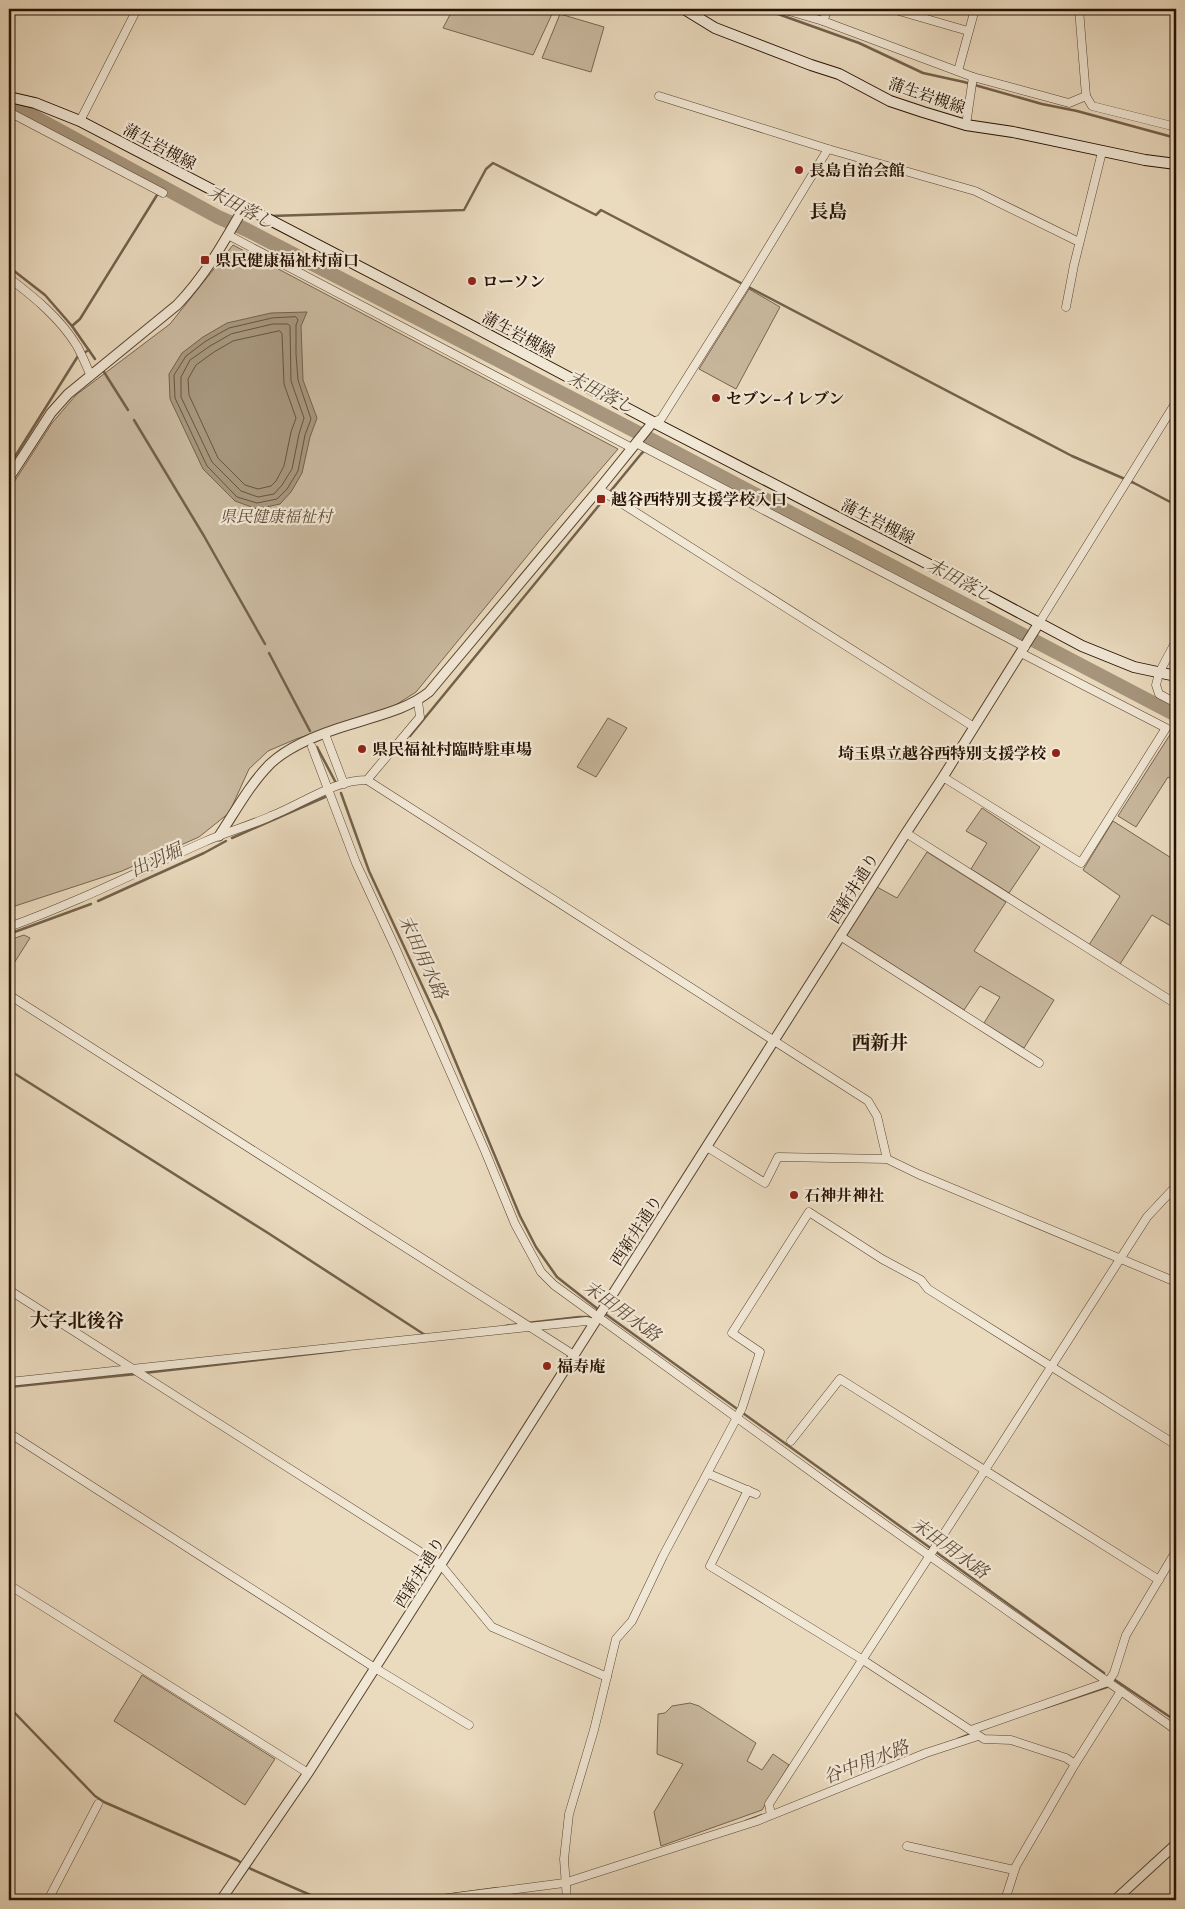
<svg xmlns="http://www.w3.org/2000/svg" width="1185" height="1909" viewBox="0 0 1185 1909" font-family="Cardo,'Noto Serif JP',serif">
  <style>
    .green { fill: #c9b89e; stroke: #78644f }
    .water { fill: #a7967d; stroke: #73614b }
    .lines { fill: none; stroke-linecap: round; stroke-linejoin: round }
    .shore { stroke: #66543e; stroke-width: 1 }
    .stream { stroke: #73614b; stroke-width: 2.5 }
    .river { stroke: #a7967d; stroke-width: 14 }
    .minor-casing { stroke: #574330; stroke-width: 9 }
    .tertiary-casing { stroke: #574330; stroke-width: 11 }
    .secondary-casing { stroke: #261100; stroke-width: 12 }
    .minor { stroke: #f1e7d5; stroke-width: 8 }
    .tertiary { stroke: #f1e7d5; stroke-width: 9 }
    .secondary { stroke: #f1e7d5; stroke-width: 10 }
    .poi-dot { fill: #8f2418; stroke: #f1e7d5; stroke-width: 2 }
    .labels { text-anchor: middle; stroke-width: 4.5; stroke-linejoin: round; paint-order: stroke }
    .street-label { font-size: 16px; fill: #261100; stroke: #f1e7d5 }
    .poi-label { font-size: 16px; font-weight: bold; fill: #261100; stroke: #f1e7d5; text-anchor: start }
    .park-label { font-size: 16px; font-style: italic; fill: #5f4b37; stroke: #f1e7d5 }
    .water-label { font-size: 18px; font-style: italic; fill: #604d38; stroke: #f1e7d5 }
    .quarter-label { font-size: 19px; font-weight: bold; fill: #261100; stroke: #f1e7d5 }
  </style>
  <rect width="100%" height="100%" fill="#eadabe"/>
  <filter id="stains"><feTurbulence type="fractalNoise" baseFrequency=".004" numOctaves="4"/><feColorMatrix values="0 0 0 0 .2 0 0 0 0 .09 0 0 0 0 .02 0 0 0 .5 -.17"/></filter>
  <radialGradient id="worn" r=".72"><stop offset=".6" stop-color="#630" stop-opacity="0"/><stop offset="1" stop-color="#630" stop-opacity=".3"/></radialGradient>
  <g class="green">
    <polygon points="453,9 552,9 552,14 533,55 443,28"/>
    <polygon points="560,14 604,27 591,72 542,58"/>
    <polygon points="233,245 618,449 546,533 416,692 394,706 296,739 268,751 249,769 229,813 199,837 122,871 9,908 9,490 52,423 76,395 170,324"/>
    <polygon points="749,289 780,307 736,389 699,369"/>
    <polygon points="608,718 627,728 596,777 577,767"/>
    <polygon points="1173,730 1176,732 1176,782 1168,777 1136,827 1118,816"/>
    <polygon points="982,808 1040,847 1009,893 971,869 987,843 966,831"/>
    <polygon points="1113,821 1176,861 1176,929 1152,915 1120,964 1089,945 1120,896 1083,870"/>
    <polygon points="927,852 1006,902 974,951 1054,1000 1024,1048 984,1023 1000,997 980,986 964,1010 846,935 877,887 897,898"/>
    <polygon points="24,935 30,938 9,971 9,940"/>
    <polygon points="142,1675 275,1759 245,1805 114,1721"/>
    <polygon points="690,1703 699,1706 756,1743 747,1761 762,1770 773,1754 789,1765 762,1810 661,1846 654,1812 683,1764 657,1754 658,1714 665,1713 672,1706"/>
  </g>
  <polygon class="water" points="307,312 301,326 303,380 317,418 310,437 302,473 291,492 280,504 257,509 235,501 203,469 170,399 169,374 182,353 203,337 227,323 271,313"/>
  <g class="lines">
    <g class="shore">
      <polygon points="296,317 298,320 296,325 296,354 298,380 311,419 305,435 298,471 287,489 277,499 257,503 237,497 207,466 175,398 174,375 186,356 206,341 229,328 272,318"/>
      <polygon points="273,324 288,324 290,326 291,381 304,418 299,434 292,469 282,485 274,494 258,497 241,491 212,462 181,397 181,377 190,360 210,346 231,334"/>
      <polygon points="280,331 282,334 284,384 296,418 291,432 284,466 276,481 271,486 258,489 245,485 218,458 189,395 188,379 196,365 214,352 233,341"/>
    </g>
    <g class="stream">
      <polyline points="764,9 859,43 923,73 964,82 1042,104 1077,111 1176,138"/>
      <polyline points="242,216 254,216"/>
      <polyline points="270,216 464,210 486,169 493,163 596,215 601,210 1072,456 1134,483 1176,505"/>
      <polyline points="218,217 237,217"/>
      <polyline points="9,267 45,295 72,326 95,359"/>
      <polyline points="72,326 80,319 162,187"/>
      <polyline points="104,372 128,410"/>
      <polyline points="134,420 204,536 265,644"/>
      <polyline points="9,466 78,356 89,350"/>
      <polyline points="269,653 310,731"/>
      <polyline points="410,736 641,454 654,441"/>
      <polyline points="317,747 336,783"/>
      <polyline points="341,793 369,871 439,1022 520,1216 536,1247 557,1277 599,1310"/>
      <polyline points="232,838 325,797"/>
      <polyline points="98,901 204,853 226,841"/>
      <polyline points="9,934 91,904"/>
      <polyline points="9,1070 268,1233 425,1335"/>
      <polyline points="604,1313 1104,1673"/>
      <polyline points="527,1323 579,1317 594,1317"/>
      <polyline points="505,1326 521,1324"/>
      <polyline points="144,1373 345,1350"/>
      <polyline points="9,1387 136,1374"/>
      <polyline points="1115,1680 1176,1721"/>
      <polyline points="9,1707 95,1796 104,1802 237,1860 251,1869 322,1900"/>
      <polyline points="1044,1708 1107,1687"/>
      <polyline points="958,1739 968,1735"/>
      <polyline points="746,1821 762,1815"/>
      <polyline points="453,1894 498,1888"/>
      <polyline points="418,1900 433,1897"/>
    </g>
    <polyline class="river" points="9,103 218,217 247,230 631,429 1176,715"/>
    <g class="minor-casing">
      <g id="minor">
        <polyline points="782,9 823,21 973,77 966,125"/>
        <polyline points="892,9 968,31"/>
        <polyline points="1079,9 1086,96 1092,106 1176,127"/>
        <polyline points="823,21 828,9"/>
        <polyline points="958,71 975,9"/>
        <polyline points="973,77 1069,103 1086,96"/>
        <polyline points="659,96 828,149 975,191 1079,242"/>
        <polyline points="9,112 163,193"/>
        <polyline points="80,121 137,9"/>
        <polyline points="228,235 632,448"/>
        <path d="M9 278C34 297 60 318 77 346 82 355 86 365 90 374"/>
        <polyline points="1066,307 1074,265 1102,152"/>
        <polyline points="653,422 661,419 746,284 828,149"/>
        <polyline points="636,443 1025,647"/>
        <polyline points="599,489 974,727"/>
        <polyline points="1039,623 1176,402"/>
        <polyline points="1176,641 1159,673 1156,685 1159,694 1176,703"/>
        <polyline points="325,734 344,784"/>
        <polyline points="312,747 356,863 395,947 485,1151 515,1224 541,1272 554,1285 835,1489 1176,1730"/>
        <polyline points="943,777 1081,863 1166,728 1021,653"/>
        <polyline points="367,780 868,1101 877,1116 887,1159"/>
        <polyline points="906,833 1176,1004"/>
        <path d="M9 927C76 903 139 871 204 842 226 832 249 826 271 816 300 805 336 779 367 780L420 717 418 701"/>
        <polyline points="840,936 1039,1063"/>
        <polyline points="9,995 574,1355"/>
        <polyline points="707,1147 765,1183 778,1157 887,1159 918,1174 1176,1282"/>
        <polyline points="9,1290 441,1565 492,1627 607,1677"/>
        <polyline points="9,1382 528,1327 586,1321 594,1323"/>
        <polyline points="9,1433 375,1668 469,1725"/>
        <polyline points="791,1441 840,1379 1159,1580"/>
        <polyline points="709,1474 756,1494"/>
        <polyline points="748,1490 710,1566 863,1660 984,1739 1011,1740 1066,1758 1075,1764"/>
        <polyline points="9,1585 308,1773"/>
        <polyline points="971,1730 1108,1682 1114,1673 1126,1635 1176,1551"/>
        <path d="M771 1815 769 1804C896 1608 1022 1414 1147 1217L1176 1186"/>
        <polyline points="907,1846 1014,1870"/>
        <polyline points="1118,1897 1130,1900"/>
        <polyline points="48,1900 98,1804"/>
        <polyline points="433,1900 564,1883 757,1821 926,1753 978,1736"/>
        <polyline points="567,1900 564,1859 569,1814 594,1730 616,1639 632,1621 663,1556 742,1408 760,1352 732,1333 809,1212 882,1259 921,1280 928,1289 1176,1445"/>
        <polyline points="1005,1900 1016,1866 1075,1764 1121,1691"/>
      </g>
    </g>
    <g class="tertiary-casing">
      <g id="tertiary">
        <path d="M9 478 51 413 68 394 177 305C205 276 224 242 244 207"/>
        <path d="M219 836C235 812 250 784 270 764 291 744 325 732 352 724 379 715 406 710 429 692L599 489 653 422"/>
        <polyline points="221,1900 308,1773 375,1668 906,833 943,777 1039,623"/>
        <polyline points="1115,1900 1176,1844"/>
      </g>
    </g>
    <g class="secondary-casing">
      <g id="secondary">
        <polyline points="684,9 715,28 811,65 839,74 890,101 923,112 966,125 1013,132 1145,160 1176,164"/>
        <polyline points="9,97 35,103 80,121 412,294 653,422 934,567 1082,646 1134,667 1176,676"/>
      </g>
    </g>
    <use href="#minor" class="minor"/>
    <use href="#tertiary" class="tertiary"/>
    <use href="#secondary" class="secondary"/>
  </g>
  <g class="poi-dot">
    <circle cx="799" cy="170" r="5"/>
    <rect x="200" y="255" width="10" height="10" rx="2.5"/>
    <circle cx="472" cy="281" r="5"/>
    <circle cx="716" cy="398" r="5"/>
    <rect x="596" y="494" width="10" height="10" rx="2.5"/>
    <circle cx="362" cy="749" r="5"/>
    <circle cx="1056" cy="753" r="5"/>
    <circle cx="794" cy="1195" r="5"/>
    <circle cx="547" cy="1366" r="5"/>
  </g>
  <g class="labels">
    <g class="street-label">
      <text transform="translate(927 95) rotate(19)" y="6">蒲生岩槻線</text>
      <text transform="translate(160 146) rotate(28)" y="6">蒲生岩槻線</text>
      <text transform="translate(519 334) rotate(28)" y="6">蒲生岩槻線</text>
      <text transform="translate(878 521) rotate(27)" y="6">蒲生岩槻線</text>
      <text transform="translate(853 888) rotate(-58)" y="6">西新井通り</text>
      <text transform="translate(636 1230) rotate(-57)" y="6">西新井通り</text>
      <text transform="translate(419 1572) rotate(-58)" y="6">西新井通り</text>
    </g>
    <g class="poi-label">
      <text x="809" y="176">長島自治会館</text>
      <text x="215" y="266">県民健康福祉村南口</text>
      <text x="482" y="287">ローソン</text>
      <text x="726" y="404">セブン-イレブン</text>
      <text x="611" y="505">越谷西特別支援学校入口</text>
      <text x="372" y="755">県民福祉村臨時駐車場</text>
      <text x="1046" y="759" text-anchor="end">埼玉県立越谷西特別支援学校</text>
      <text x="804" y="1201">石神井神社</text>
      <text x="557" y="1372">福寿庵</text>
    </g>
    <g class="park-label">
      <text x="276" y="522">県民健康福祉村</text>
    </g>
    <g class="water-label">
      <text transform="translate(241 207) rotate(28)" y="6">末田落し</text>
      <text transform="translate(601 392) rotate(27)" y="6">末田落し</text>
      <text transform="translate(960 580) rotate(28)" y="6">末田落し</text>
      <text transform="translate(156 860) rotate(-25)" y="6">出羽堀</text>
      <text transform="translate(423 957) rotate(65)" y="6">末田用水路</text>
      <text transform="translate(622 1311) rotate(36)" y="6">末田用水路</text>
      <text transform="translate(950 1548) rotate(36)" y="6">末田用水路</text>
      <text transform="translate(866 1762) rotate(-21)" y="6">谷中用水路</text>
    </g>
    <g class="quarter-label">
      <text x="828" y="218">長島</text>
      <text x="880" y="1049">西新井</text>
      <text x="77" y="1327">大字北後谷</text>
    </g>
  </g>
  <rect width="1185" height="1909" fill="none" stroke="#eadabe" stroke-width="30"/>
  <rect x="10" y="10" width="1165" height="1889" fill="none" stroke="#261100" stroke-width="2.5"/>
  <rect x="15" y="15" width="1155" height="1879" fill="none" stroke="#261100"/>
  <rect width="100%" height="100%" filter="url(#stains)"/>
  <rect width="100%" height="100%" fill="url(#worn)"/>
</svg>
